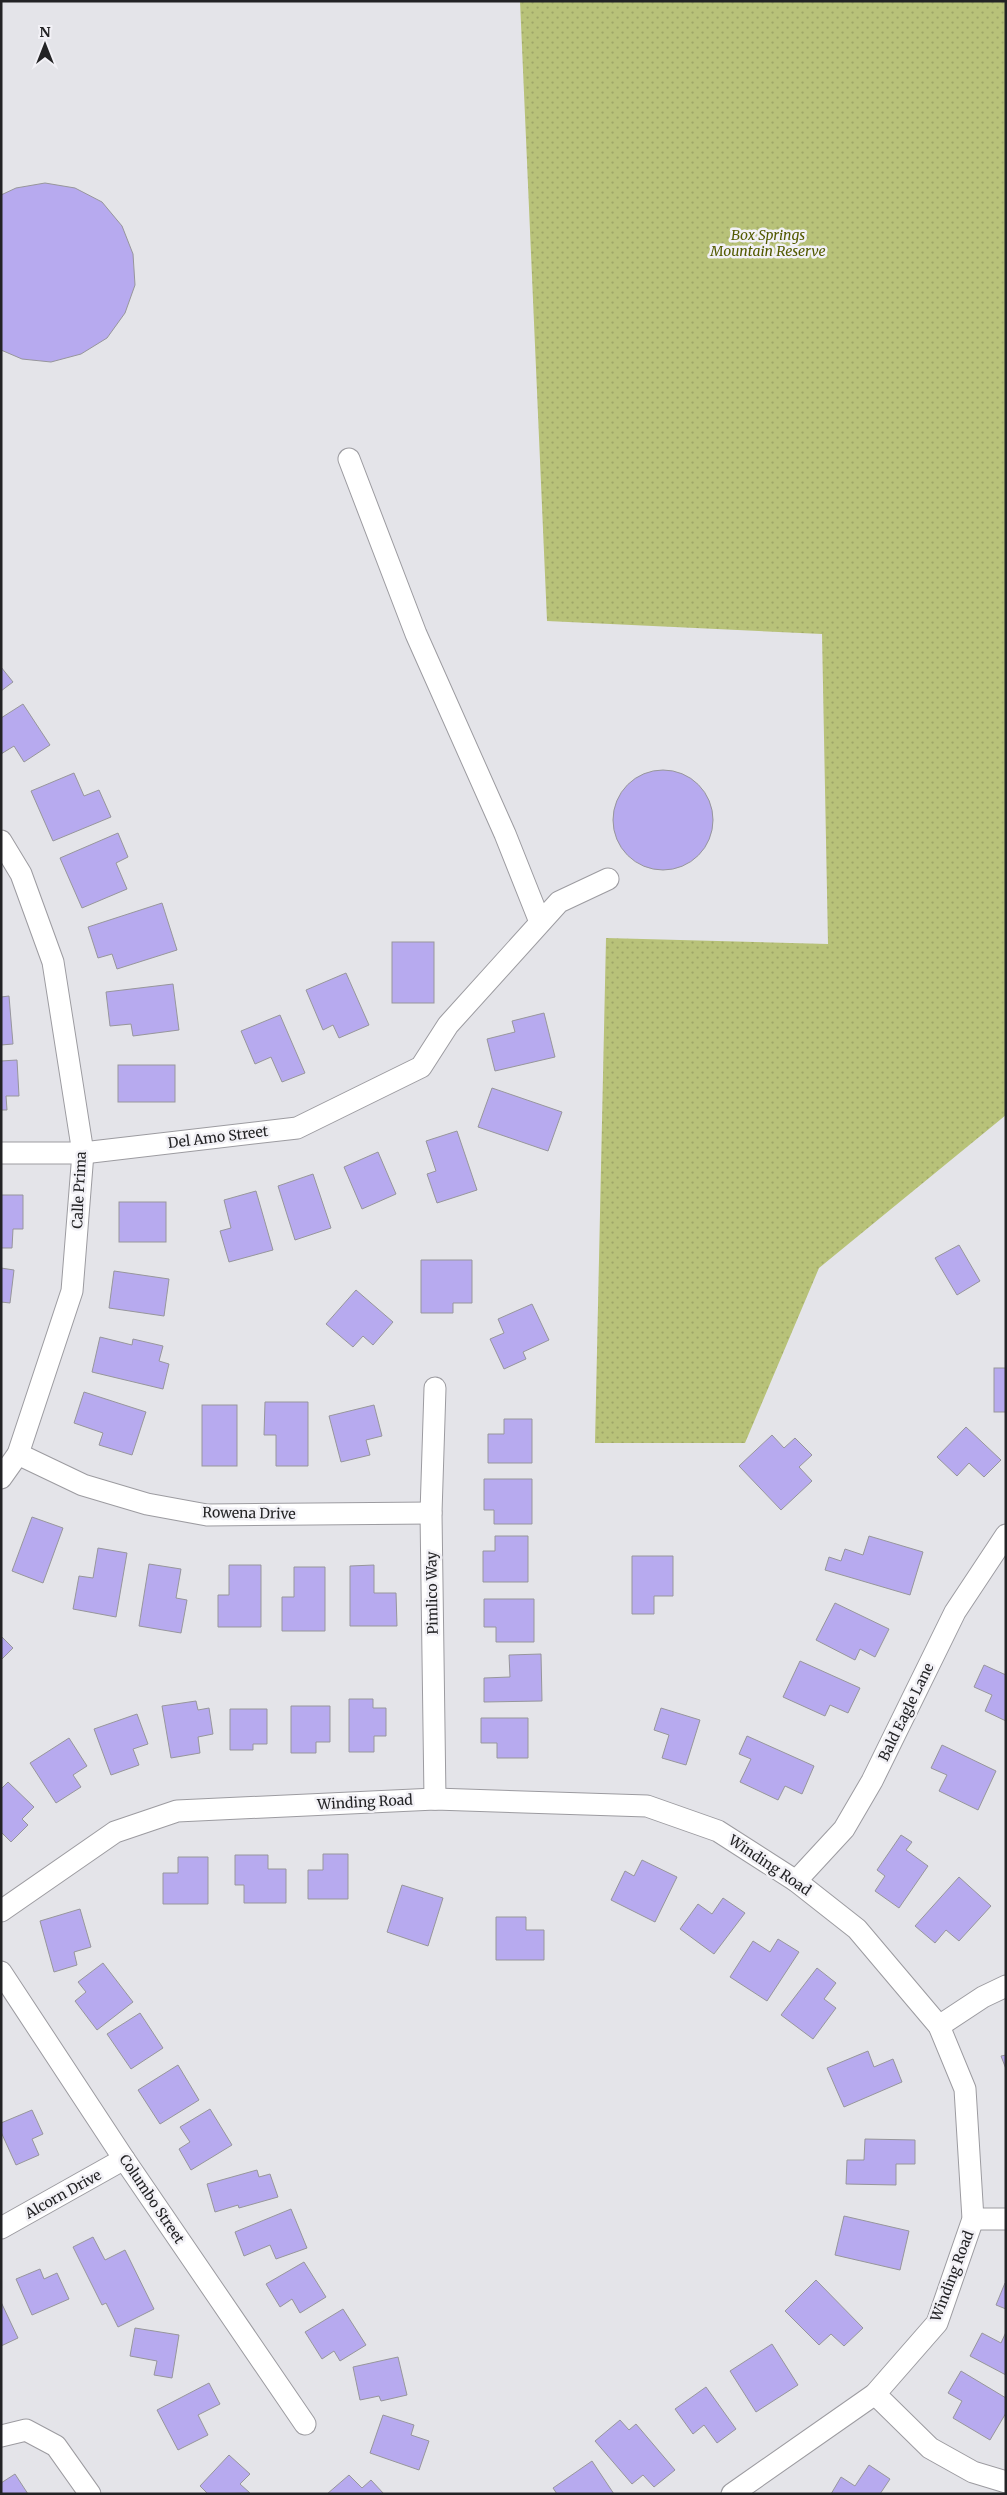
<svg xmlns="http://www.w3.org/2000/svg" width="1007" height="2495" viewBox="0 0 1007 2495" font-family="Merriweather,serif">
  <style>
    .park { fill: url(#park-dots) }
    .building { fill: #b7aaef; stroke: #97969b }
    .lines { fill: none; stroke-linecap: round; stroke-linejoin: round }
    .minor-casing { stroke: #9c9ba0; stroke-width: 23 }
    .minor { stroke: #fff; stroke-width: 21 }
    .labels { text-anchor: middle; stroke-width: 5; stroke-linejoin: round; paint-order: stroke }
    .park-label { font-size: 14px; font-style: italic; fill: #535a00; stroke: #f2f1f6 }
    .street-label { font-size: 14px; fill: #232325; stroke: #f2f1f6 }
  </style>
  <defs>
    <pattern id="park-dots" width="8" height="8" patternUnits="userSpaceOnUse" patternTransform="scale(1.25)"><rect width="8" height="8" fill="#b8c279"/><path d="M2 2h.1M6 6h.1" fill="none" stroke="#9ea668" stroke-width="1.8" stroke-linecap="round"/></pattern>
  </defs>
  <rect width="100%" height="100%" fill="#e4e4e9"/>
  <polygon class="park" points="520,1 1006,1 1006,1115 819,1268 745,1443 595,1443 606,938 828,944 822,634 547,621"/>
  <g class="building">
    <polygon points="45,183 75,188 102,202 122,226 133,254 135,285 125,313 107,338 81,354 51,362 22,359 1,350 1,195 16,188"/>
    <polygon points="1,667 13,682 1,691"/>
    <polygon points="23,704 50,745 24,762 14,746 1,754 1,718"/>
    <circle cx="663" cy="820" r="50"/>
    <polygon points="74,773 84,796 99,790 111,817 53,841 31,791"/>
    <polygon points="118,833 128,857 116,863 127,889 82,908 60,858"/>
    <polygon points="162,903 177,950 117,969 112,954 98,958 88,927"/>
    <rect x="392" y="942" width="42" height="61"/>
    <polygon points="346,973 369,1025 339,1038 333,1025 323,1030 306,990"/>
    <polygon points="173,984 179,1030 133,1036 131,1024 110,1026 106,992"/>
    <polygon points="9,996 13,1044 1,1045 1,997"/>
    <polygon points="544,1013 555,1057 495,1071 487,1039 515,1032 512,1021"/>
    <polygon points="280,1015 305,1073 282,1082 271,1057 255,1064 241,1031"/>
    <polygon points="17,1060 19,1096 6,1096 7,1110 1,1110 1,1061"/>
    <rect x="118" y="1065" width="57" height="37"/>
    <polygon points="492,1088 562,1112 548,1151 478,1127"/>
    <polygon points="457,1131 477,1190 437,1203 427,1174 436,1171 426,1141"/>
    <polygon points="378,1152 396,1194 362,1209 344,1167"/>
    <polygon points="313,1174 331,1228 295,1240 278,1186"/>
    <polygon points="256,1191 273,1250 229,1262 220,1231 231,1228 224,1200"/>
    <polygon points="1,1195 23,1195 23,1229 13,1229 12,1248 1,1248"/>
    <rect x="119" y="1202" width="47" height="40"/>
    <polygon points="959,1245 980,1281 957,1295 935,1258"/>
    <polygon points="421,1260 472,1260 472,1303 453,1303 453,1313 421,1313"/>
    <polygon points="1,1268 14,1270 10,1303 1,1302"/>
    <polygon points="114,1271 169,1279 164,1316 109,1308"/>
    <polygon points="356,1290 393,1322 373,1345 363,1336 353,1347 326,1324"/>
    <polygon points="532,1304 549,1340 523,1352 526,1359 504,1369 490,1339 504,1333 498,1319"/>
    <polygon points="100,1337 132,1345 133,1339 163,1346 159,1361 169,1364 163,1389 92,1372"/>
    <rect x="994" y="1368" width="12" height="44"/>
    <polygon points="84,1392 146,1412 132,1455 99,1445 103,1433 74,1423"/>
    <polygon points="265,1402 308,1402 308,1466 276,1466 276,1435 264,1435"/>
    <rect x="202" y="1405" width="35" height="61"/>
    <polygon points="374,1405 382,1436 366,1440 370,1455 341,1462 329,1416"/>
    <polygon points="504,1419 532,1419 532,1463 488,1463 488,1434 504,1434"/>
    <polygon points="966,1427 1001,1460 984,1477 969,1463 957,1476 937,1457"/>
    <polygon points="772,1435 784,1448 795,1438 812,1455 799,1467 812,1481 781,1510 739,1466"/>
    <polygon points="484,1479 532,1479 532,1524 494,1524 494,1510 484,1510"/>
    <polygon points="32,1517 63,1528 43,1583 12,1571"/>
    <polygon points="495,1536 528,1536 528,1582 483,1582 483,1551 495,1551"/>
    <polygon points="869,1536 923,1552 910,1595 825,1570 829,1557 841,1561 845,1549 863,1555"/>
    <polygon points="98,1548 127,1553 116,1617 73,1609 79,1576 93,1578"/>
    <polygon points="632,1556 673,1556 673,1596 654,1596 654,1614 632,1614"/>
    <polygon points="149,1564 181,1569 176,1598 187,1600 181,1633 139,1626"/>
    <polygon points="229,1565 261,1565 261,1627 218,1627 218,1595 229,1595"/>
    <polygon points="374,1565 374,1593 396,1593 397,1626 350,1626 350,1566"/>
    <polygon points="294,1567 325,1567 325,1631 282,1631 282,1597 294,1597"/>
    <polygon points="484,1599 534,1599 534,1642 496,1642 496,1627 484,1627"/>
    <polygon points="835,1603 889,1629 875,1657 860,1649 855,1660 816,1640"/>
    <polygon points="1,1636 13,1648 1,1660"/>
    <polygon points="541,1654 542,1701 484,1702 484,1678 510,1677 509,1655"/>
    <polygon points="800,1661 860,1688 848,1713 830,1705 825,1716 783,1697"/>
    <polygon points="984,1665 1006,1675 1006,1721 985,1711 992,1695 974,1687"/>
    <polygon points="349,1699 373,1699 373,1708 386,1708 386,1736 374,1736 374,1752 349,1752"/>
    <polygon points="196,1701 198,1710 209,1708 213,1734 198,1737 200,1753 171,1758 162,1706"/>
    <polygon points="291,1706 330,1706 330,1742 316,1742 316,1753 291,1753"/>
    <polygon points="661,1708 700,1720 686,1765 662,1758 669,1735 654,1730"/>
    <polygon points="230,1709 267,1709 267,1744 253,1744 253,1750 230,1750"/>
    <polygon points="137,1714 148,1744 133,1749 139,1765 111,1775 94,1729"/>
    <polygon points="481,1718 528,1718 528,1758 497,1758 497,1743 481,1743"/>
    <polygon points="747,1736 814,1766 802,1794 785,1786 778,1800 740,1782 751,1759 739,1754"/>
    <polygon points="69,1738 87,1766 73,1775 81,1787 56,1803 30,1763"/>
    <polygon points="942,1745 996,1771 978,1810 939,1791 947,1775 931,1768"/>
    <polygon points="8,1782 34,1807 22,1819 28,1825 11,1842 1,1832 1,1789"/>
    <polygon points="901,1835 912,1842 906,1850 928,1866 899,1908 875,1891 885,1876 877,1870"/>
    <polygon points="323,1854 348,1854 348,1899 308,1899 308,1870 323,1870"/>
    <polygon points="235,1855 268,1855 268,1869 286,1869 286,1903 244,1903 244,1885 235,1885"/>
    <polygon points="178,1857 208,1857 208,1904 163,1904 163,1873 178,1873"/>
    <polygon points="642,1860 677,1877 655,1922 611,1900 625,1871 634,1876"/>
    <polygon points="959,1877 991,1906 959,1941 946,1930 935,1943 915,1926"/>
    <polygon points="402,1885 443,1898 428,1946 387,1932"/>
    <polygon points="723,1898 745,1913 714,1954 680,1929 698,1904 712,1914"/>
    <polygon points="80,1909 91,1947 74,1952 77,1965 54,1972 40,1921"/>
    <polygon points="496,1917 526,1917 526,1930 544,1930 544,1960 496,1960"/>
    <polygon points="778,1939 799,1952 767,2001 730,1977 753,1941 770,1952"/>
    <polygon points="103,1963 133,2002 97,2030 75,2001 86,1992 78,1982"/>
    <polygon points="817,1968 836,1983 824,1999 836,2008 813,2039 781,2015"/>
    <polygon points="140,2013 163,2048 131,2069 107,2034"/>
    <polygon points="868,2051 874,2067 893,2059 902,2082 844,2107 827,2068"/>
    <polygon points="1006,2055 1006,2069 1001,2056"/>
    <polygon points="178,2065 199,2100 160,2124 138,2090"/>
    <polygon points="210,2109 232,2145 191,2170 179,2149 190,2142 180,2127"/>
    <polygon points="32,2110 43,2134 32,2139 39,2155 16,2165 1,2132 1,2123"/>
    <polygon points="865,2139 915,2140 915,2164 896,2164 896,2185 846,2184 847,2160 864,2160"/>
    <polygon points="257,2170 259,2177 270,2174 278,2197 239,2208 238,2205 215,2212 207,2184"/>
    <polygon points="291,2209 307,2248 276,2259 270,2245 244,2256 235,2232"/>
    <polygon points="844,2216 909,2231 900,2270 835,2255"/>
    <polygon points="93,2237 105,2260 125,2250 154,2309 118,2327 106,2303 102,2305 73,2247"/>
    <polygon points="304,2262 326,2297 300,2313 292,2299 280,2307 266,2284"/>
    <polygon points="40,2269 44,2279 57,2273 69,2299 32,2315 16,2279"/>
    <polygon points="816,2280 863,2328 844,2346 831,2334 819,2345 785,2311"/>
    <polygon points="1005,2283 1006,2284 1006,2309 996,2305"/>
    <polygon points="1,2302 18,2338 1,2346"/>
    <polygon points="343,2309 366,2345 340,2361 334,2351 322,2359 305,2332"/>
    <polygon points="135,2328 179,2335 172,2378 154,2375 157,2361 130,2356"/>
    <polygon points="1006,2332 1006,2375 970,2356 982,2333 1001,2343"/>
    <polygon points="772,2344 798,2385 756,2412 730,2371"/>
    <polygon points="398,2357 407,2395 381,2401 379,2396 360,2400 353,2367"/>
    <polygon points="961,2371 1006,2398 1006,2413 990,2440 953,2418 962,2401 948,2393"/>
    <polygon points="209,2383 220,2404 198,2415 208,2435 178,2450 157,2410"/>
    <polygon points="706,2387 736,2429 717,2443 704,2425 693,2434 675,2409"/>
    <polygon points="383,2415 414,2425 411,2435 429,2441 419,2470 370,2453"/>
    <polygon points="620,2420 629,2430 636,2424 675,2470 654,2487 643,2475 632,2484 595,2441"/>
    <polygon points="229,2455 250,2474 240,2484 250,2493 208,2494 200,2486"/>
    <polygon points="592,2461 614,2494 557,2494 553,2488"/>
    <polygon points="869,2465 890,2479 880,2494 831,2494 841,2477 855,2486"/>
    <polygon points="15,2474 28,2494 1,2494 1,2483"/>
    <polygon points="349,2475 362,2488 371,2480 384,2494 327,2494"/>
  </g>
  <g class="lines">
    <g class="minor-casing">
      <g id="minor">
        <polyline points="349,459 416,634 505,834 540,922"/>
        <polyline points="1,841 21,874 53,962 83,1153 72,1291 18,1454 1,1478"/>
        <polyline points="1,1153 83,1153 297,1128 421,1067 448,1025 559,902 608,879"/>
        <polyline points="435,1388 431,1513 435,1799"/>
        <polyline points="18,1454 83,1485 147,1504 207,1515 431,1513"/>
        <polyline points="796,1881 844,1829 872,1781 955,1612 1006,1535"/>
        <polyline points="1,1911 115,1832 177,1811 435,1799 647,1806 718,1831 796,1881 857,1929 939,2026 965,2089 973,2219 937,2323 875,2394 732,2494"/>
        <polyline points="1,1972 124,2159 305,2424"/>
        <polyline points="939,2026 983,1997 1006,1986"/>
        <polyline points="973,2219 1006,2219"/>
        <polyline points="1,2228 124,2159"/>
        <polyline points="875,2394 930,2448 973,2472 1006,2482"/>
        <polyline points="1,2436 26,2430 56,2446 90,2494"/>
      </g>
    </g>
    <use href="#minor" class="minor"/>
  </g>
  <g class="labels">
    <g class="park-label">
      <text x="768" y="240">Box Springs<tspan x="768" dy="16">Mountain Reserve</tspan></text>
    </g>
    <g class="street-label">
      <text transform="translate(218 1137) rotate(-7)" y="5">Del Amo Street</text>
      <text transform="translate(79 1190) rotate(-87)" y="5">Calle Prima</text>
      <text transform="translate(249 1513) rotate(1)" y="5">Rowena Drive</text>
      <text transform="translate(432 1593) rotate(-91)" y="5">Pimlico Way</text>
      <text transform="translate(906 1712) rotate(-64)" y="5">Bald Eagle Lane</text>
      <text transform="translate(365 1802) rotate(-3)" y="5">Winding Road</text>
      <text transform="translate(770 1865) rotate(34)" y="5">Winding Road</text>
      <text transform="translate(63 2194) rotate(-29)" y="5">Alcorn Drive</text>
      <text transform="translate(152 2199) rotate(56)" y="5">Columbo Street</text>
      <text transform="translate(952 2276) rotate(-69)" y="5">Winding Road</text>
    </g>
  </g>
  <rect width="1007" height="2495" fill="none" stroke="#232325" stroke-width="5"/>
  <g transform="translate(45 45)" stroke="#f2f1f6" stroke-width="4" paint-order="stroke">
  <path d="M0-4L9 19L0 12L-9 19Z" fill="#232325"/>
  <text y="-8" font-size="14" font-weight="bold" text-anchor="middle" fill="#232325">N</text>
  </g>
</svg>
